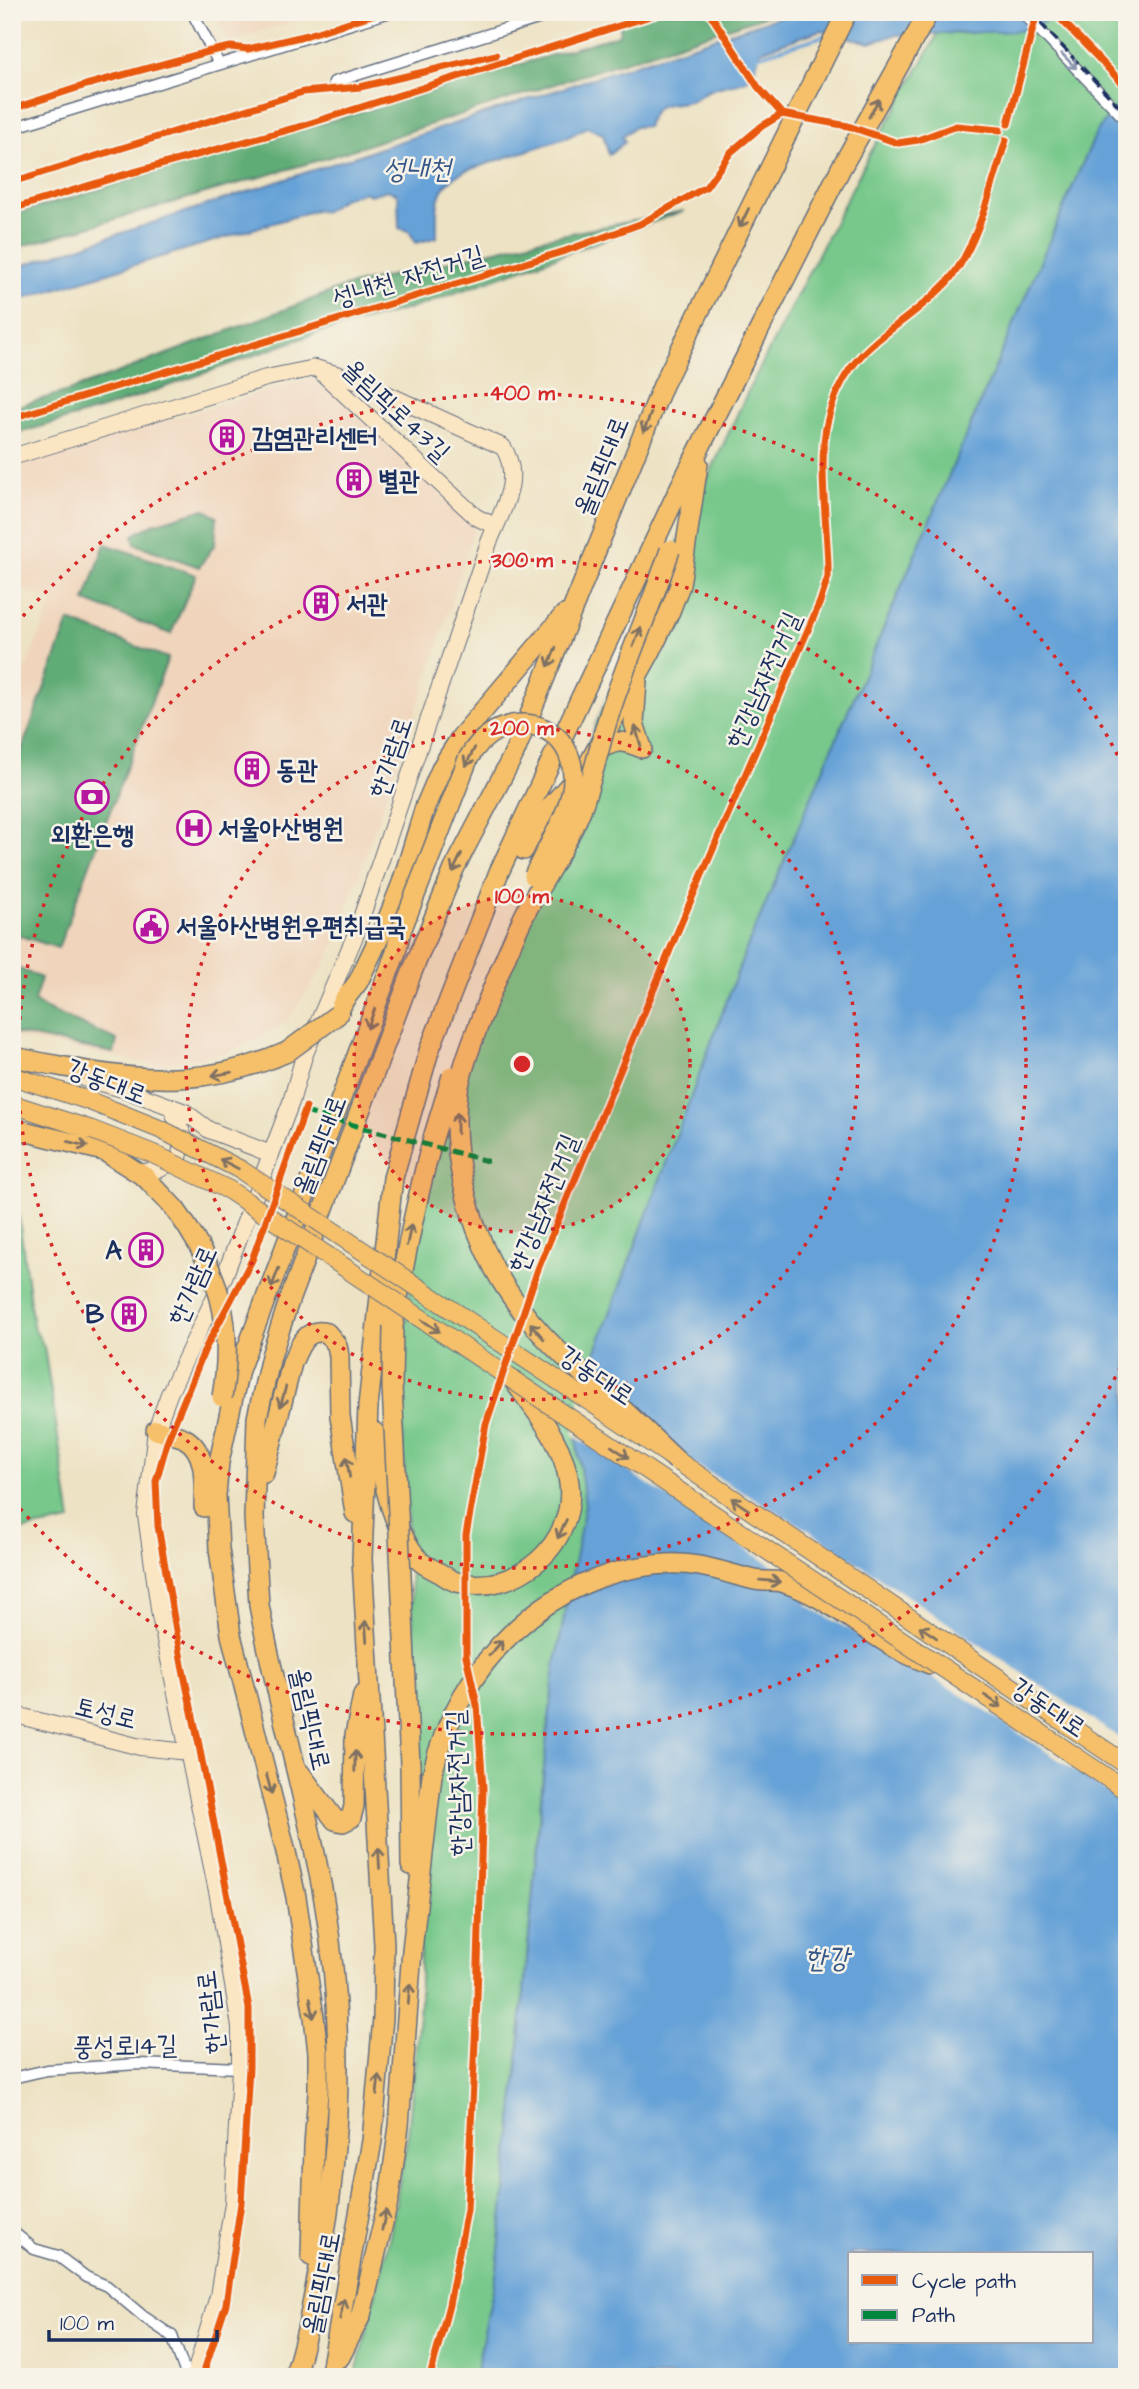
<svg xmlns="http://www.w3.org/2000/svg" width="1139" height="2389" viewBox="0 0 1139 2389" font-family="'Architects Daughter','Poor Story',sans-serif">
  <style>
    .built { fill: #f0d5bc }
    .green { fill: #77c88a; stroke: #497c74; stroke-width: 2 }
    .forest { fill: #61ac76; stroke: #3e6e6a; stroke-width: 2 }
    .water { fill: #66a2d7; stroke: #40689a; stroke-width: 2; fill-rule: evenodd }
    .pier { fill: #ede2c3 }
    .lines { fill: none; stroke-linecap: round; stroke-linejoin: round }
    .stream { stroke: #66a2d7; stroke-width: 3.5 }
    .street-casing { stroke: #646e81; stroke-width: 13 }
    .secondary-casing { stroke: #646e81; stroke-width: 18 }
    .primary-casing { stroke: #646e81; stroke-width: 20 }
    .highway-casing { stroke: #646e81; stroke-width: 22 }
    .street { stroke: #fff; stroke-width: 10 }
    .secondary { stroke: #fbe6c4; stroke-width: 16 }
    .primary { stroke: #f6c06b; stroke-width: 18 }
    .highway { stroke: #f6c06b; stroke-width: 19 }
    .rail { stroke: #1b2f5e; stroke-width: 3.5; stroke-dasharray: 10 5; stroke-linecap: butt }
    .primary-bridge-casing { stroke: #646e81; stroke-width: 20; stroke-linecap: butt }
    .highway-bridge-casing { stroke: #646e81; stroke-width: 22; stroke-linecap: butt }
    .primary-bridge { stroke: #f6c06b; stroke-width: 18 }
    .highway-bridge { stroke: #f6c06b; stroke-width: 19 }
    .quiet { stroke: #00873e; stroke-width: 5; stroke-dasharray: 10 5; stroke-linecap: butt }
    .cycleway-casing { stroke: #f7f3e8; stroke-width: 11 }
    .cycleway { stroke: #e8590c; stroke-width: 7 }
    .oneway { stroke: #8d97ae }
    .oneway2 { stroke: #7e7064 }
    .ring { fill: none; stroke: #d62828; stroke-width: 3.5; stroke-dasharray: 3.5 7 }
    .labels { text-anchor: middle; stroke-width: 5; stroke-linejoin: round; paint-order: stroke }
    .street-label { font-size: 26px; fill: #1b2f5e; stroke: #f7f3e8 }
    .poi-label { font-size: 26px; font-weight: bold; fill: #1b2f5e; stroke: #f7f3e8; text-anchor: start }
    .water-label { font-size: 28px; font-style: italic; fill: #355788; stroke: #f7f3e8 }
    .centre { fill: #d62828; stroke: #f7f3e8; stroke-width: 3.5 }
    .ring-label { font-size: 21px; text-anchor: middle; font-weight: bold; fill: #d62828; stroke: #f7f3e8; stroke-width: 5; stroke-linejoin: round; paint-order: stroke }
  </style>
  <rect width="100%" height="100%" fill="#f7f3e8"/>
  <filter id="ink" filterUnits="userSpaceOnUse"><feTurbulence type="fractalNoise" baseFrequency=".0143" numOctaves="2"/><feDisplacementMap in="SourceGraphic" scale="14" xChannelSelector="R" yChannelSelector="G"/><feConvolveMatrix kernelMatrix="1 2 1 2 8 2 1 2 1" color-interpolation-filters="sRGB"/></filter>
  <filter id="wash" filterUnits="userSpaceOnUse"><feTurbulence type="fractalNoise" baseFrequency=".00686" numOctaves="4" result="noise"/><feDisplacementMap in="SourceGraphic" scale="28" xChannelSelector="R" yChannelSelector="G"/><feGaussianBlur stdDeviation="1.57" result="paint"/><feColorMatrix in="noise" values="0 0 0 0 0 0 0 0 0 0 0 0 0 0 0 0 0 1.4 0 .05"/><feComposite in="paint" operator="in"/></filter>
  <g filter="url(#wash)">
    <rect width="100%" height="100%" fill="#ede2c3"/>
    <g class="built">
      <polygon points="214,12 319,12 230,42"/>
      <polygon points="310,378 324,382 474,528 429,674 330,956 287,1022 224,1054 156,1065 12,1037 12,699 54,601 12,585 12,467"/>
    </g>
    <g class="green">
      <polygon points="1062,12 1127,12 1127,98 1081,167 745,952 587,1375 585,1505 543,1774 515,2095 497,2270 475,2377 355,2377 390,2235 408,2134 420,2004 420,1877 416,1675 401,1410 403,1349 418,1219 435,1133 599,716 679,540 749,389 867,159 938,34 972,33"/>
      <polygon points="12,1187 15,1187 33,1326 44,1347 71,1521 12,1532"/>
    </g>
    <g class="forest">
      <polygon points="623,12 777,12 330,157 12,249 12,215 619,35"/>
      <polygon points="684,211 416,307 317,333 106,408 12,435 12,408 72,390 344,287 546,238"/>
      <polygon points="204,509 217,517 215,544 199,567 135,544 133,535 153,524"/>
      <polygon points="105,544 196,575 171,634 85,601"/>
      <polygon points="69,621 168,658 58,948 12,933 12,776"/>
      <polygon points="12,966 41,978 34,1001 46,1009 117,1040 114,1053 12,1033"/>
    </g>
    <g class="water">
      <path d="M794 12H1071L1019 31 894 35 870 43 821 30 760 51C750 94 739 77 708 91 701 93 696 100 689 101 664 107 656 98 647 127 635 124 630 129 622 137L625 142 609 155 603 134 587 127 568 137 465 171C433 186 437 205 437 237L416 243 409 231 399 228 398 194 387 190 370 195 364 192 342 199 324 212 316 210 12 302V269Z"/>
      <path d="M1127 94V2377H475L497 2270 515 2095 547 1735 555 1665 585 1505 576 1437 587 1375 745 952 1081 167 1097 131ZM850 2254H1092V2342H850Z"/>
    </g>
    <polygon class="pier" points="581,1389 680,1456 810,1531 1127,1743 1127,1805 955,1691 807,1605 803,1586 573,1435"/>
    <g class="lines">
      <polyline class="stream" points="754,57 827,35"/>
    </g>
  </g>
  <g filter="url(#ink)">
    <g class="lines">
      <g class="street-casing">
        <g id="street">
          <polyline points="192,12 219,64"/>
          <polyline points="1022,12 1127,121"/>
          <polyline points="334,82 560,12"/>
          <polyline points="12,128 390,12"/>
          <polyline points="12,2078 47,2070 138,2064 240,2068"/>
          <polyline points="12,2231 34,2249 58,2256 86,2277 107,2286 144,2317 172,2336 187,2377"/>
        </g>
      </g>
      <g class="secondary-casing">
        <g id="secondary">
          <polyline points="322,373 476,517 495,526"/>
          <path d="M12 457 266 378 315 368 356 380 503 447C524 480 500 513 488 545L355 936 304 1056 291 1102 224 1277 169 1394 156 1430 146 1515 160 1616 218 1896 240 2027V2068L233 2203 218 2296 194 2377"/>
          <polyline points="84,1078 126,1090 185,1112 209,1130 271,1154"/>
          <polyline points="139,1173 160,1169 179,1158 184,1137 171,1107"/>
          <polyline points="12,1714 140,1747 188,1752"/>
        </g>
      </g>
      <g class="primary-casing">
        <g id="primary">
          <polyline points="12,1076 87,1100"/>
          <polyline points="12,1104 92,1130"/>
        </g>
      </g>
      <g class="highway-casing">
        <g id="highway">
          <path d="M596 751C616 740 620 739 642 748L634 723 637 682"/>
          <polyline points="524,850 534,829 552,805 589,763 650,653 670,611 680,585 698,464"/>
          <polyline points="337,1015 344,1000 358,982 387,921 402,883 425,807 442,767 461,737 564,615"/>
          <path d="M12 1056C33 1062 55 1065 76 1069 152 1083 215 1084 287 1052"/>
          <polyline points="12,1128 104,1151 145,1177 175,1209"/>
          <path d="M393 1326C404 1262 416 1198 434 1135"/>
          <path d="M156 1430C165 1433 176 1434 184 1438 208 1451 204 1484 204 1507"/>
          <path d="M374 1432C383 1476 389 1526 420 1561 425 1566 433 1569 438 1572 444 1575 451 1581 457 1582 517 1597 577 1543 569 1483 564 1443 537 1413 514 1381"/>
          <path d="M264 1473 292 1363C299 1346 306 1327 327 1333L337 1345 339 1356 340 1416 355 1513"/>
          <polyline points="410,1765 411,1865"/>
          <polyline points="300,1773 335,1820 343,1822 351,1818 354,1806 355,1735 363,1695"/>
          <polyline points="311,2256 314,2146 318,2093 318,2053 314,2017 296,1897 286,1852 231,1635 219,1549 216,1495 219,1462 239,1370 396,952 401,931"/>
          <path d="M340 2357 361 2315 389 2198 399 2126 412 1950 432 1775C457 1664 550 1570 667 1564 699 1562 725 1573 755 1580 764 1582 773 1580 781 1582 826 1594 861 1630 901 1651 910 1656 920 1660 930 1664"/>
          <path d="M294 2377C306 2341 312 2305 319 2268 342 2145 345 2024 324 1900 307 1801 277 1704 259 1605L254 1517 257 1418 271 1356 289 1301 412 972 454 869 514 754 663 385 847 12"/>
          <polyline points="330,2377 372,2141 383,2018 384,1945 362,1559 368,1406 393,1178 429,1051 499,872 680,487 841,168 929,12"/>
        </g>
      </g>
      <use href="#street" class="street"/>
      <use href="#secondary" class="secondary"/>
      <use href="#primary" class="primary"/>
      <use href="#highway" class="highway"/>
      <polyline class="rail" points="1030,12 1127,115"/>
      <g class="primary-bridge-casing">
        <g id="primary-bridge">
          <polyline points="87,1100 162,1130 241,1170 598,1407 1127,1765"/>
          <polyline points="92,1130 151,1153 229,1190 1127,1791"/>
        </g>
      </g>
      <g class="highway-bridge-casing">
        <g id="highway-bridge">
          <path d="M670 550C652 604 629 655 611 709 599 744 593 781 579 815 565 848 545 877 528 908 512 939 499 973 486 1005 476 1033 463 1062 458 1091 450 1149 467 1218 495 1270 527 1328 571 1363 619 1406 639 1424 657 1442 677 1461"/>
          <path d="M401 931 468 759C498 704 572 717 573 777 574 809 546 847 534 876"/>
          <polyline points="287,1052 337,1015"/>
          <polyline points="434,1135 452,1076"/>
          <path d="M175 1209C219 1269 235 1323 222 1397"/>
          <polyline points="393,1326 392,1386 410,1765"/>
        </g>
      </g>
      <use href="#primary-bridge" class="primary-bridge"/>
      <use href="#highway-bridge" class="highway-bridge"/>
      <polyline class="quiet" points="305,1112 491,1162"/>
      <g class="cycleway-casing">
        <g id="cycleway">
          <polyline points="709,12 758,87 782,114 848,126 898,143 918,140 956,126 1000,130"/>
          <polyline points="1054,12 1127,88"/>
          <polyline points="12,109 86,85 211,51 231,47 248,49 308,35 381,12"/>
          <polyline points="1008,124 1037,12"/>
          <polyline points="12,182 303,92 360,87 496,55"/>
          <polyline points="12,209 120,176 295,128 663,12"/>
          <polyline points="12,418 565,251 640,224 706,187 731,152 762,126 782,114"/>
          <polyline points="202,2377 226,2304 241,2203 249,2068 249,2008 198,1740 182,1665 158,1526 156,1481 168,1439 205,1349 252,1260 306,1107"/>
          <path d="M430 2377 449 2305 467 2210 477 1999 483 1788 477 1705 466 1656V1535L486 1424 538 1269 682 921 820 602 828 577V566C827 525 818 461 827 423 846 341 898 335 948 281 977 249 993 181 1006 140"/>
        </g>
      </g>
      <use href="#cycleway" class="cycleway"/>
    </g>
    <defs><path id="oneway-shaft" d="M-6 0H5M1.5-3L5.5 0L1.5 3" fill="none" stroke-width="1.6" stroke-linecap="round" stroke-linejoin="round" transform="scale(1.75)"/></defs>
    <use class="oneway" href="#oneway-shaft" transform="translate(1069 61) rotate(46)"/>
    <g class="oneway2">
      <use href="#oneway-shaft" transform="translate(874 108) rotate(-61)"/>
      <use href="#oneway-shaft" transform="translate(744 218) rotate(116)"/>
      <use href="#oneway-shaft" transform="translate(647 423) rotate(112)"/>
      <use href="#oneway-shaft" transform="translate(637 637) rotate(-68)"/>
      <use href="#oneway-shaft" transform="translate(552 657) rotate(112)"/>
      <use href="#oneway-shaft" transform="translate(638 736) rotate(-106)"/>
      <use href="#oneway-shaft" transform="translate(470 757) rotate(117)"/>
      <use href="#oneway-shaft" transform="translate(457 863) rotate(116)"/>
      <use href="#oneway-shaft" transform="translate(371 1019) rotate(110)"/>
      <use href="#oneway-shaft" transform="translate(222 1074) rotate(170)"/>
      <use href="#oneway-shaft" transform="translate(457 1123) rotate(-90)"/>
      <use href="#oneway-shaft" transform="translate(78 1144) rotate(14)"/>
      <use href="#oneway-shaft" transform="translate(229 1164) rotate(-153)"/>
      <use href="#oneway-shaft" transform="translate(409 1235) rotate(-78)"/>
      <use href="#oneway-shaft" transform="translate(275 1278) rotate(111)"/>
      <use href="#oneway-shaft" transform="translate(431 1326) rotate(34)"/>
      <use href="#oneway-shaft" transform="translate(537 1331) rotate(-131)"/>
      <use href="#oneway-shaft" transform="translate(283 1397) rotate(105)"/>
      <use href="#oneway-shaft" transform="translate(620 1452) rotate(34)"/>
      <use href="#oneway-shaft" transform="translate(348 1467) rotate(-99)"/>
      <use href="#oneway-shaft" transform="translate(740 1504) rotate(-146)"/>
      <use href="#oneway-shaft" transform="translate(562 1529) rotate(115)"/>
      <use href="#oneway-shaft" transform="translate(770 1581) rotate(5)"/>
      <use href="#oneway-shaft" transform="translate(366 1631) rotate(-94)"/>
      <use href="#oneway-shaft" transform="translate(928 1632) rotate(-146)"/>
      <use href="#oneway-shaft" transform="translate(496 1648) rotate(-48)"/>
      <use href="#oneway-shaft" transform="translate(993 1701) rotate(34)"/>
      <use href="#oneway-shaft" transform="translate(355 1761) rotate(-89)"/>
      <use href="#oneway-shaft" transform="translate(269 1784) rotate(75)"/>
      <use href="#oneway-shaft" transform="translate(379 1858) rotate(-93)"/>
      <use href="#oneway-shaft" transform="translate(409 1994) rotate(-86)"/>
      <use href="#oneway-shaft" transform="translate(312 2008) rotate(80)"/>
      <use href="#oneway-shaft" transform="translate(378 2085) rotate(-84)"/>
      <use href="#oneway-shaft" transform="translate(384 2220) rotate(-78)"/>
      <use href="#oneway-shaft" transform="translate(342 2309) rotate(-78)"/>
    </g>
  </g>
  <circle cx="522" cy="1064" r="168" fill="#d62828" fill-opacity=".12"/>
  <g class="ring">
    <circle cx="522" cy="1064" r="168"/>
    <circle cx="522" cy="1064" r="336"/>
    <circle cx="522" cy="1064" r="504"/>
    <path d="M1125 1358A671 671 0 0 1 16 1504M16 624A671 671 0 0 1 1125 770"/>
  </g>
  <defs>
    <g id="building-ring" transform="scale(1.75)"><circle r="9.5" fill="#f7f3e8" stroke="#b5179e" stroke-width="1.5"/><path d="M-4-6H4V6H1V3H-1V6H-4ZM-2.5-4.3h1.7v1.8h-1.7ZM.8-4.3h1.7v1.8H.8ZM-2.5-1h1.7V.8h-1.7ZM.8-1h1.7V.8H.8Z" fill="#b5179e"/></g>
    <g id="bank-ring" transform="scale(1.75)"><circle r="9.5" fill="#f7f3e8" stroke="#b5179e" stroke-width="1.5"/><path d="M-6-4H6V4H-6ZM0-2.3a2.3 2.3 0 1 0 0 4.6a2.3 2.3 0 1 0 0-4.6Z" fill="#b5179e"/></g>
    <g id="hospital-ring" transform="scale(1.75)"><circle r="9.5" fill="#f7f3e8" stroke="#b5179e" stroke-width="1.5"/><path d="M-5-5h3v3.5h4V-5h3V5h-3V1.5h-4V5h-3Z" fill="#b5179e"/></g>
    <g id="civic-ring" transform="scale(1.75)"><circle r="9.5" fill="#f7f3e8" stroke="#b5179e" stroke-width="1.5"/><path d="M-.6-6.5H3V-4.5H.6V-3L4-1V1h2V6H-6V1h2V-1L-.6-3ZM-1.2 2.5V6h2.4V2.5Z" fill="#b5179e"/></g>
  </defs>
  <g fill-rule="evenodd">
    <use href="#building-ring" x="227" y="437"/>
    <use href="#building-ring" x="354" y="480"/>
    <use href="#building-ring" x="321" y="603"/>
    <use href="#building-ring" x="252" y="769"/>
    <use href="#bank-ring" x="92" y="797"/>
    <use href="#hospital-ring" x="194" y="828"/>
    <use href="#civic-ring" x="151" y="926"/>
    <use href="#building-ring" x="146" y="1250"/>
    <use href="#building-ring" x="129" y="1314"/>
  </g>
  <g class="labels">
    <g class="street-label">
      <text transform="translate(408 276) rotate(-17)" y="9">성내천 자전거길</text>
      <text transform="translate(397 410) rotate(43)" y="9">올림픽로43길</text>
      <text transform="translate(601 466) rotate(-68)" y="9">올림픽대로</text>
      <text transform="translate(763 680) rotate(-66)" y="9">한강남자전거길</text>
      <text transform="translate(390 757) rotate(-71)" y="9">한가람로</text>
      <text transform="translate(107 1081) rotate(21)" y="9">강동대로</text>
      <text transform="translate(319 1145) rotate(-69)" y="9">올림픽대로</text>
      <text transform="translate(543 1203) rotate(-68)" y="9">한강남자전거길</text>
      <text transform="translate(192 1285) rotate(-66)" y="9">한가람로</text>
      <text transform="translate(597 1375) rotate(34)" y="9">강동대로</text>
      <text transform="translate(1049 1707) rotate(34)" y="9">강동대로</text>
      <text transform="translate(106 1712) rotate(14)" y="9">토성로</text>
      <text transform="translate(311 1719) rotate(77)" y="9">올림픽대로</text>
      <text transform="translate(457 1783) rotate(-92)" y="9">한강남자전거길</text>
      <text transform="translate(210 2012) rotate(-97)" y="9">한가람로</text>
      <text transform="translate(125 2045) rotate(-1)" y="9">풍성로14길</text>
      <text transform="translate(321 2283) rotate(-79)" y="9">올림픽대로</text>
    </g>
    <g class="poi-label">
      <text x="252" y="446">감염관리센터</text>
      <text x="378" y="489">별관</text>
      <text x="346" y="612">서관</text>
      <text x="276" y="778">동관</text>
      <text x="218" y="837">서울아산병원</text>
      <text x="92" y="843" text-anchor="middle">외환은행</text>
      <text x="176" y="935">서울아산병원우편취급국</text>
      <text x="122" y="1259" text-anchor="end">A</text>
      <text x="104" y="1323" text-anchor="end">B</text>
    </g>
    <g class="water-label">
      <text x="417" y="178">성내천</text>
      <text x="827" y="1967">한강</text>
    </g>
  </g>
  <circle cx="522" cy="1064" r="10" class="centre"/>
  <g class="ring-label">
    <text x="522" y="400">400 m</text>
    <text x="522" y="567">300 m</text>
    <text x="522" y="735">200 m</text>
    <text x="522" y="903">100 m</text>
  </g>
  <rect width="1139" height="2389" fill="none" stroke="#f7f3e8" stroke-width="42"/>
  <rect x="848" y="2252" width="245" height="91" fill="#f7f3e8" stroke="#9fa5b1" stroke-width="2"/>
  <rect x="862" y="2275" width="35" height="10" fill="#e8590c" stroke="#9fa5b1" stroke-width="2"/>
  <text x="912" y="2288" font-size="21" fill="#1b2f5e">Cycle path</text>
  <rect x="862" y="2310" width="35" height="10" fill="#00873e" stroke="#9fa5b1" stroke-width="2"/>
  <text x="912" y="2322" font-size="21" fill="#1b2f5e">Path</text>
  <path d="M49 2330v10h168v-10" fill="none" stroke="#1b2f5e" stroke-width="3.5"/>
  <text x="60" y="2330" font-size="21" fill="#1b2f5e" stroke="#f7f3e8" stroke-width="5" paint-order="stroke">100 m</text>
</svg>
